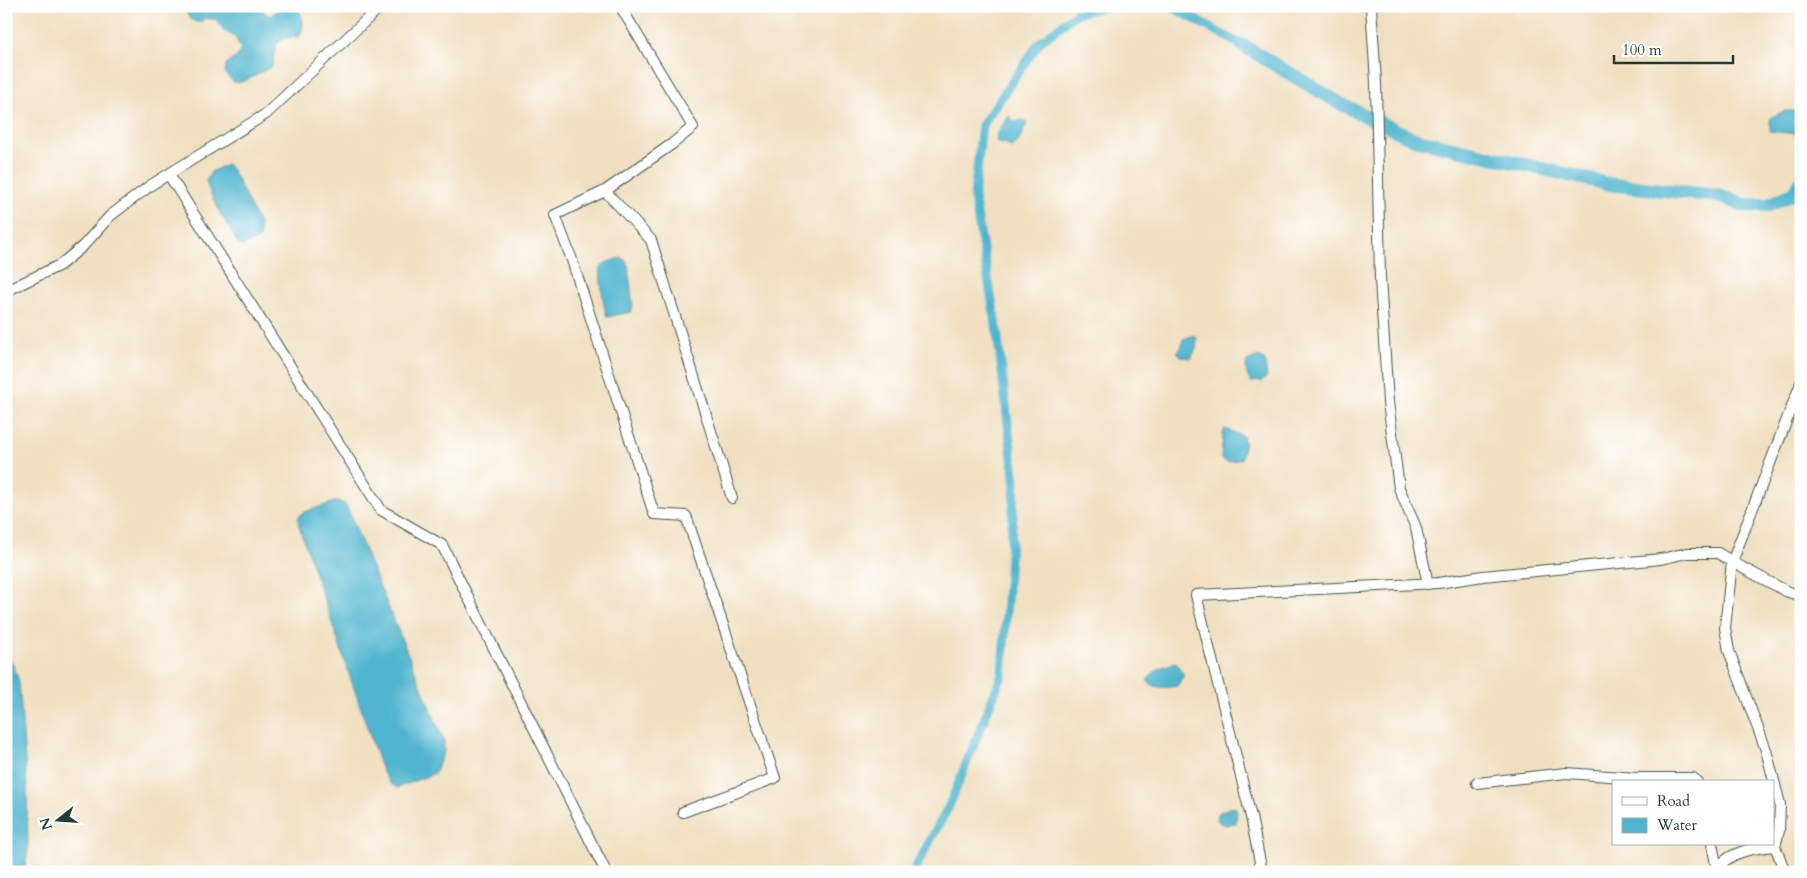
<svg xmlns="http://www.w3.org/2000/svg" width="1807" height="878" viewBox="0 0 1807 878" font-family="Cardo,serif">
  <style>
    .water { fill: #50b5cf; stroke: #387982 }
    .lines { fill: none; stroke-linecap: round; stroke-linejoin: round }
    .canal { stroke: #50b5cf; stroke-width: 9 }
    .river { stroke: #50b5cf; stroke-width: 14 }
    .street-casing { stroke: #3e5549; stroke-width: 12 }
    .street { stroke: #fff; stroke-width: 10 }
  </style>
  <rect width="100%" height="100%" fill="#fff"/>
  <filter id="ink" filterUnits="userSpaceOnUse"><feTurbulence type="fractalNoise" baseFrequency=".02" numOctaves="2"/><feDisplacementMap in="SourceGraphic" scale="10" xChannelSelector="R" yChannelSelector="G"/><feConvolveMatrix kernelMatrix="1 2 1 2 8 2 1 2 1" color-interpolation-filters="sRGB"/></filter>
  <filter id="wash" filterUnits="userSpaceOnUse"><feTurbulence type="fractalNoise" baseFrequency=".0096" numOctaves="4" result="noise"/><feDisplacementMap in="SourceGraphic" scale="20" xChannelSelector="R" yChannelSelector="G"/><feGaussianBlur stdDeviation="1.12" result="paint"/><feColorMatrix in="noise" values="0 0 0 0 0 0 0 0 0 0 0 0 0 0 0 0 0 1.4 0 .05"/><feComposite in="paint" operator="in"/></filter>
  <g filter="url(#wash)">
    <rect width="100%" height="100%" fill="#f0dfc0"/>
    <g class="water">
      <path d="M183 6H259L266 14 270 16 285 6H297C303 19 306 24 299 37L284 38 276 44 272 66C263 71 242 85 234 82 230 80 227 76 225 73L226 64 237 57 241 49 235 37 224 31 217 20 204 18 201 22C189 23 188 15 183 6Z"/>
      <polygon points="1784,111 1797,111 1801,119 1801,132 1797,134 1770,131 1770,118"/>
      <polygon points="1009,116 1014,122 1023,120 1027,123 1019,141 1011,148 1005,143 1001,144 996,141 997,133"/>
      <path d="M227 164 233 171 259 224 260 238 242 246 238 244C227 223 213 204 206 181L211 172Z"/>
      <path d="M621 258 625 260 628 265 633 306 631 312 607 317C604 309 598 272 602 266 606 261 615 260 621 258Z"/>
      <polygon points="1194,335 1197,338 1196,349 1191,358 1182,357 1177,352 1181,348 1183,339"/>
      <path d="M1256 357 1261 358 1265 361 1267 377 1262 381 1251 382C1246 375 1245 369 1247 361Z"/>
      <path d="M1225 429 1243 436C1246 444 1243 451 1241 459L1227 462 1221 458 1223 433Z"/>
      <polygon points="337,501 345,504 349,512 444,741 444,751 435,773 397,788 390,783 382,771 299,526 298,518 302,513"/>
      <polygon points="6,647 19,681 27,786 28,851 24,872 6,872"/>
      <path d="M1176 663 1184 675 1177 686C1166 688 1156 689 1147 681 1155 669 1162 666 1176 663Z"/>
      <polygon points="1231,807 1235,807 1237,811 1236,823 1225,825 1220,823 1217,820 1218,813"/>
    </g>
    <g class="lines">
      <g class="canal">
        <polyline points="1170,6 1242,45"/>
        <polyline points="913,872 950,804 1002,675 1015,483 997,330 974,197 982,125 1039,43 1077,13 1110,6"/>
      </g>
      <polyline class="river" points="1242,45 1341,104 1414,139 1608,184 1718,196 1745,205 1769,205 1794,193 1801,182"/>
    </g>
  </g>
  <g filter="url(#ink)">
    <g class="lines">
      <g class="street-casing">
        <g id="street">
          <polyline points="620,6 693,127 672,144 605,191 555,215 572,260 654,514 686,516 775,778 683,812"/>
          <polyline points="1371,6 1376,82 1380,279 1388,402 1399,488 1416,528 1428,584"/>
          <polyline points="169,175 381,510 442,545 606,872"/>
          <polyline points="605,191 651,240 732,498"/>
          <polyline points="6,291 60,265 83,246 110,216 151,185 266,114 381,6"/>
          <polyline points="1801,383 1732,562 1786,591 1801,596"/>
          <polyline points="1477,783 1566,773 1637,778 1693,778 1697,782"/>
          <polyline points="1712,844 1717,869"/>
          <polyline points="1262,872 1251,817 1196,595 1438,583 1483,576 1661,559 1687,553 1718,553 1732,562 1725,628 1729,651 1766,750 1780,804 1779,831 1775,846"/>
          <path d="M1717 872C1725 851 1756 848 1775 846L1785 872"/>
        </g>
      </g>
      <use href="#street" class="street"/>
    </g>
  </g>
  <rect width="1807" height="878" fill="none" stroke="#fff" stroke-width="25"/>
  <rect x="1612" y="780" width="162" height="65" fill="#ffffff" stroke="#a5b1ae"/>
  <rect x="1622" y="797" width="25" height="8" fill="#ffffff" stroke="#a5b1ae"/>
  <text x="1657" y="806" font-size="15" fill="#1f3d34">Road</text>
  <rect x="1622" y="818" width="25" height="15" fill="#50b5cf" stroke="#a5b1ae"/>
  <text x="1657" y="830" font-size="15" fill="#1f3d34">Water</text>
  <g transform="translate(58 820) rotate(253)" stroke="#ffffff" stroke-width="4" paint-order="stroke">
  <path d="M0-4L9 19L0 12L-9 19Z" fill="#1f3d34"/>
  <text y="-8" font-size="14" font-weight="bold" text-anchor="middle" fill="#1f3d34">N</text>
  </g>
  <path d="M1614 55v8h119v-8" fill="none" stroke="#1f3d34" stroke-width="2.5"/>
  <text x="1622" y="55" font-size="15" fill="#1f3d34" stroke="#ffffff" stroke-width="4" paint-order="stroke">100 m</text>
</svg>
